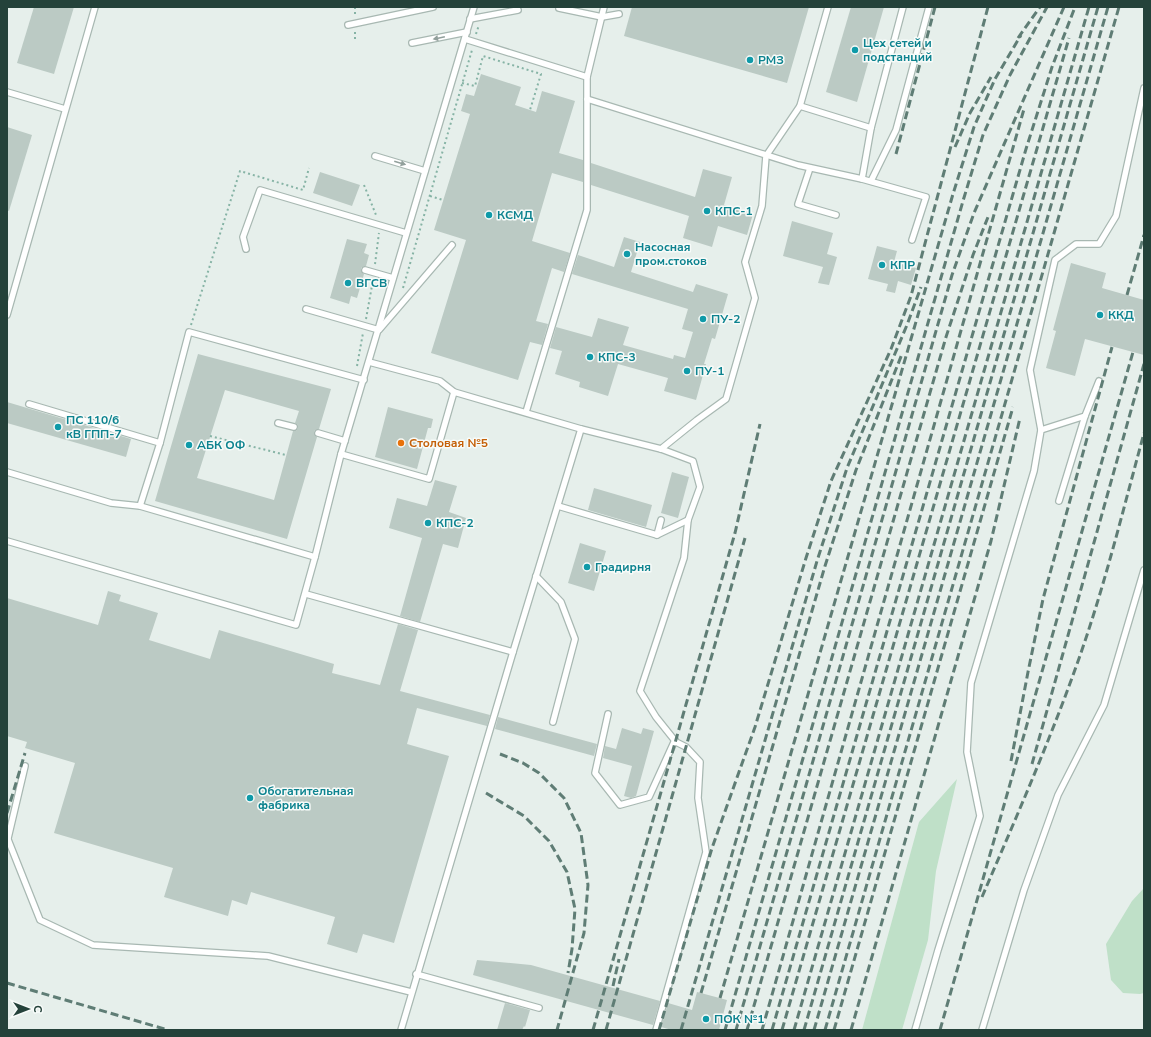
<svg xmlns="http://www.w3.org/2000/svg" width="1151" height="1037" viewBox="0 0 1151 1037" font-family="'Nunito Sans',sans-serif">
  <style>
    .green { fill: #bfe0c8 }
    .building { fill: #bbcac4; fill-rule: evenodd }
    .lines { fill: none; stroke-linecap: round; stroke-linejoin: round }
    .service-casing { stroke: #a8b8b2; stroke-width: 8 }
    .path { stroke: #86b3a5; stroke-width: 2; stroke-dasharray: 2 3; stroke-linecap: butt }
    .service { stroke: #fff; stroke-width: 5.5 }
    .rail { stroke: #5f7d75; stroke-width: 3; stroke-dasharray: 8 4; stroke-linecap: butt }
    .oneway { fill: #92a09c }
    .culture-dot { fill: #0f9aa8; stroke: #f7fbf9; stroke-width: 1.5 }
    .food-dot { fill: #e8710a; stroke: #f7fbf9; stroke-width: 1.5 }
    .labels { text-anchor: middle; stroke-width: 3; stroke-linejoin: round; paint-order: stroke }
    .culture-label { font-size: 12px; font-weight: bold; fill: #0d838f; stroke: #f7fbf9; text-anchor: start }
    .food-label { font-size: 12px; font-weight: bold; fill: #c56008; stroke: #f7fbf9; text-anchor: start }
  </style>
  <rect width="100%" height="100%" fill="#e6efeb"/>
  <g class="green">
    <polygon points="957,779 936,871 928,940 902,1030 862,1030 919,822"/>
    <polygon points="1144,888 1144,993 1140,994 1123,993 1111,980 1106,944 1132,901"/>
  </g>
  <g class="building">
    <polygon points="34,7 74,7 54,74 17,63"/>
    <polygon points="632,7 809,7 787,83 624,36"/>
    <polygon points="851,7 884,7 857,102 826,92"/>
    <polygon points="481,74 521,87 515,105 536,112 542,91 575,101 559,153 583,160 583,182 552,173 532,241 570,253 564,272 552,268 536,321 548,324 542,345 530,342 518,380 431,353 466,240 434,230 470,114 461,111 466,94 474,96"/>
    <polygon points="7,127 32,135 9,211 7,210"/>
    <polygon points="591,163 695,197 703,169 732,177 724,205 753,214 747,235 718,226 712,247 683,238 689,216 591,185"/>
    <polygon points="320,172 360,185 352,206 313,193"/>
    <polygon points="792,221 833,233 827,254 837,257 829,285 818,283 823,267 783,256"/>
    <polygon points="624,237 640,242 631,272 693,292 696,284 728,294 715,339 712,338 704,364 706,364 696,400 664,391 668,378 618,364 608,396 579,387 580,382 555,374 562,351 550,348 556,327 592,337 598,318 629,327 623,345 673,359 674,355 685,358 693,332 682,329 688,309 572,274 578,255 614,267"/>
    <polygon points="347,239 367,244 364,253 369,255 366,266 364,266 361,268 361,271 364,274 357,298 351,296 349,304 330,298"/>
    <polygon points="877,246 897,251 894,262 916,268 911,285 898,281 895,293 886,291 888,284 868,279"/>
    <polygon points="1071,263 1106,273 1102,288 1144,300 1144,355 1085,339 1075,376 1046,368 1056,331 1053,330"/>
    <path d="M198 354 331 389 319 429 315 430 314 432 317 437 287 539 155 501ZM225 390 299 411 295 423 298 425V428L296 431H293L274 500 197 478Z"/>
    <polygon points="7,402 131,439 126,457 7,423"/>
    <polygon points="388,407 433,419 431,428 428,428 417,469 375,457"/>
    <polygon points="672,472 689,477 678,518 661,513"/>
    <polygon points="435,480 457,486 449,512 466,518 458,548 443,544 420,622 400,616 422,538 389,528 397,498 427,506"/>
    <polygon points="594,488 652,505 646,527 588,510"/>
    <polygon points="580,543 606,551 594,591 568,583"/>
    <polygon points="108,591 121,595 119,601 158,613 149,640 210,659 219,630 334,664 332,673 380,685 398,624 418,630 400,691 490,715 487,726 417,708 407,744 449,756 394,943 363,934 357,953 327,944 335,917 251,892 247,905 232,900 228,916 164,897 173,868 54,833 75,763 25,748 27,742 7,736 7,598 98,625"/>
    <polygon points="498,717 597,744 594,756 495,729"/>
    <polygon points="622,728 641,734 643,728 654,731 636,796 631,798 624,796 632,766 603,758 605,746 616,749"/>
    <polygon points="477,960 531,965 660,1001 653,1025 473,975"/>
    <polygon points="697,992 727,1000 719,1030 672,1030 661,1027 668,1003 692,1010"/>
    <polygon points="505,1003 530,1010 525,1027 524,1026 522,1030 497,1030"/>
  </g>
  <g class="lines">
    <g class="service-casing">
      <g id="service">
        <polyline points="559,8 602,17 619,14"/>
        <polyline points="470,19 518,10"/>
        <polyline points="348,25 433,7"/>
        <polyline points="465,39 587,77 587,210 526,412"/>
        <polyline points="412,43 467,32"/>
        <polyline points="587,77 604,7"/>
        <polyline points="7,92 65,109"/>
        <polyline points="587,99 798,165 862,179 926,197 912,240"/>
        <polyline points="800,106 871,128"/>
        <polyline points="375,156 425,171"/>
        <polyline points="810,168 798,204 836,215"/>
        <polyline points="862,179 871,128 903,7"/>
        <polyline points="871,181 896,130 929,7"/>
        <polyline points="246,249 243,237 260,190 406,233"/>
        <polyline points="365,270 393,278"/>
        <polyline points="306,309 379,330 452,245"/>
        <polyline points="7,315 95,7"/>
        <polyline points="369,362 440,381 454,392 581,429 661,449 693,461 700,487 688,520 657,535"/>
        <polyline points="29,404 160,443"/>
        <polyline points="278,423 294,427"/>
        <polyline points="1041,430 1030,370 1055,260 1076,244 1099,244 1116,216 1144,88"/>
        <polyline points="318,433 345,441"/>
        <polyline points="661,449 697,420 726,399 755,298 745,262 762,206 766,156 800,106 828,7"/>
        <polyline points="341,454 429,479 454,392"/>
        <polyline points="7,472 111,503 140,506 315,557 341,454 474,7"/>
        <polyline points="1059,501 1085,416"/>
        <polyline points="140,506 160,443 189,332 364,380"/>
        <polyline points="558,506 657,535 661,520"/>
        <polyline points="7,541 296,625 315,557"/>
        <polyline points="536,576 561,602 575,639 553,722"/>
        <polyline points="306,594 513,652"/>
        <polyline points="608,714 595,773 620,805 649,797 675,740"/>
        <polyline points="7,837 40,920 93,945 268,956 411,992"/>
        <polyline points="8,838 25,766"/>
        <polyline points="416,974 539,1008"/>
        <polyline points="401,1030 513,652 581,429"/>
        <polyline points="656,1030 706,852 698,798 700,762 686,747 676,742 656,717 640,691 684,558 688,520"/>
        <polyline points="915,1030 938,950 980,816 967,752 971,683 1034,471 1041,430 1085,416 1099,381"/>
        <polyline points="982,1030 1024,890 1058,795 1104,705 1144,570"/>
      </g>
    </g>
    <g class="path">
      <polyline points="355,7 355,15"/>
      <polyline points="355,32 355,40"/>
      <polyline points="476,34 479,25"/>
      <polyline points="462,83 475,86 483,56 541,74 530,110"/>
      <polyline points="364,185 376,215"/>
      <polyline points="430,196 443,200"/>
      <polyline points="375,264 379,233"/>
      <polyline points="403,288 472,50"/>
      <polyline points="366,319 373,280"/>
      <polyline points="191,325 240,171 303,190 309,168"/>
      <polyline points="357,366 363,333"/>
      <polyline points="210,436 286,455"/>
    </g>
    <use href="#service" class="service"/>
    <g class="rail">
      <polyline points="1018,38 1040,7"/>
      <polyline points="955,147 970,113 991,77"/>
      <polyline points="896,154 935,7"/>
      <polyline points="1127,295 1144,235"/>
      <polyline points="500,754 523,763 539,773 564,798 581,833 588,885 584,933 557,1030"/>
      <polyline points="1011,761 1028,672 1043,599 1112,347"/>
      <polyline points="1032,764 1144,364"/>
      <polyline points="486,793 524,816 549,841 567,872 575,909 572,949 568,973"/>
      <polyline points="7,813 25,753"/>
      <path d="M982 897C1015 820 1049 743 1077 664 1104 589 1123 510 1144 433"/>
      <polyline points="7,983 168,1030"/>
      <polyline points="613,986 619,959"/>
      <polyline points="701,993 825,566 856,470 902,354"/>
      <polyline points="720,998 953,194 974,127 995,79 1021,35"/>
      <polyline points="593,1030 735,533 760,424"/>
      <polyline points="606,1030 745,538"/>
      <polyline points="659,1030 712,848 755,727 806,558 831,481 891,349 911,296 988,7"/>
      <polyline points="681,1030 817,561 847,468 907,325 921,287"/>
      <polyline points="725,1030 963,201 983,135 1010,75 1047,7"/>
      <polyline points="736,1030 952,275 974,213 1064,7"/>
      <polyline points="747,1030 946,337 973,255 988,217"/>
      <polyline points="762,1030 1024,109"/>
      <polyline points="772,1030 1026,149 1052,67 1075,7"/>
      <polyline points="782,1030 1069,38"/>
      <polyline points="794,1030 1089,7"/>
      <polyline points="804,1030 1098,7"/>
      <polyline points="814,1030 1108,7"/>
      <polyline points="825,1030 1119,7"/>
      <polyline points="834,1030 1013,407"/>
      <polyline points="851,1030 991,541 1020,418"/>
      <polyline points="940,1030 1133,352"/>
    </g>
  </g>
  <defs><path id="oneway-solid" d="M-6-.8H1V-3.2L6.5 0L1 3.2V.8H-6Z"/></defs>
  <g class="oneway">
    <use href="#oneway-solid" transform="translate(439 38) rotate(168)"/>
    <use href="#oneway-solid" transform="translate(400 163) rotate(16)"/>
  </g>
  <g class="culture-dot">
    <circle cx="855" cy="50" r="4"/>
    <circle cx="750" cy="60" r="4"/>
    <circle cx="707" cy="211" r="4"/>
    <circle cx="489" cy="215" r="4"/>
    <circle cx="627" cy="254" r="4"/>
    <circle cx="882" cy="265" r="4"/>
    <circle cx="348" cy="283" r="4"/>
    <circle cx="1100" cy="315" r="4"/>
    <circle cx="703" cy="319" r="4"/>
    <circle cx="590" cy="357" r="4"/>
    <circle cx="687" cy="371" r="4"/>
    <circle cx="58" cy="427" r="4"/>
    <circle cx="189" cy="445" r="4"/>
    <circle cx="428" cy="523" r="4"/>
    <circle cx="587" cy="567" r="4"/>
    <circle cx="250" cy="798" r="4"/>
    <circle cx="706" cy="1019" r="4"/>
  </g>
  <circle class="food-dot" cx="401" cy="443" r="4"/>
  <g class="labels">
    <g class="culture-label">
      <text x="863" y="47">Цех сетей и<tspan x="863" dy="14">подстанций</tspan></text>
      <text x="758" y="64">РМЗ</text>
      <text x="715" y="215">КПС-1</text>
      <text x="497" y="219">КСМД</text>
      <text x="635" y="251">Насосная<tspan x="635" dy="14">пром.стоков</tspan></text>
      <text x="890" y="269">КПР</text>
      <text x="356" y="287">ВГСВ</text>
      <text x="1108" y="319">ККД</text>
      <text x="711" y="323">ПУ-2</text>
      <text x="598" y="361">КПС-3</text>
      <text x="695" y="375">ПУ-1</text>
      <text x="66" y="424">ПС 110/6<tspan x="66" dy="14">кВ ГПП-7</tspan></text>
      <text x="197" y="449">АБК ОФ</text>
      <text x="436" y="527">КПС-2</text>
      <text x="595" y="571">Градирня</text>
      <text x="258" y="795">Обогатительная<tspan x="258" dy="14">фабрика</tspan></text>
      <text x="714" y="1023">ПОК №1</text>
    </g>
    <g class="food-label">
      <text x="409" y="447">Столовая №5</text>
    </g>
  </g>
  <rect width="1151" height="1037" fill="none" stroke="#24423a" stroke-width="16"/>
  <g transform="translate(28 1009) rotate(90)" stroke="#f7fbf9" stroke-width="3" paint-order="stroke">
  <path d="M0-3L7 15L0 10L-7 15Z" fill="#24423a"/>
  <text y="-6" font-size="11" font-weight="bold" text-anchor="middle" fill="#24423a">С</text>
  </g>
</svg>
